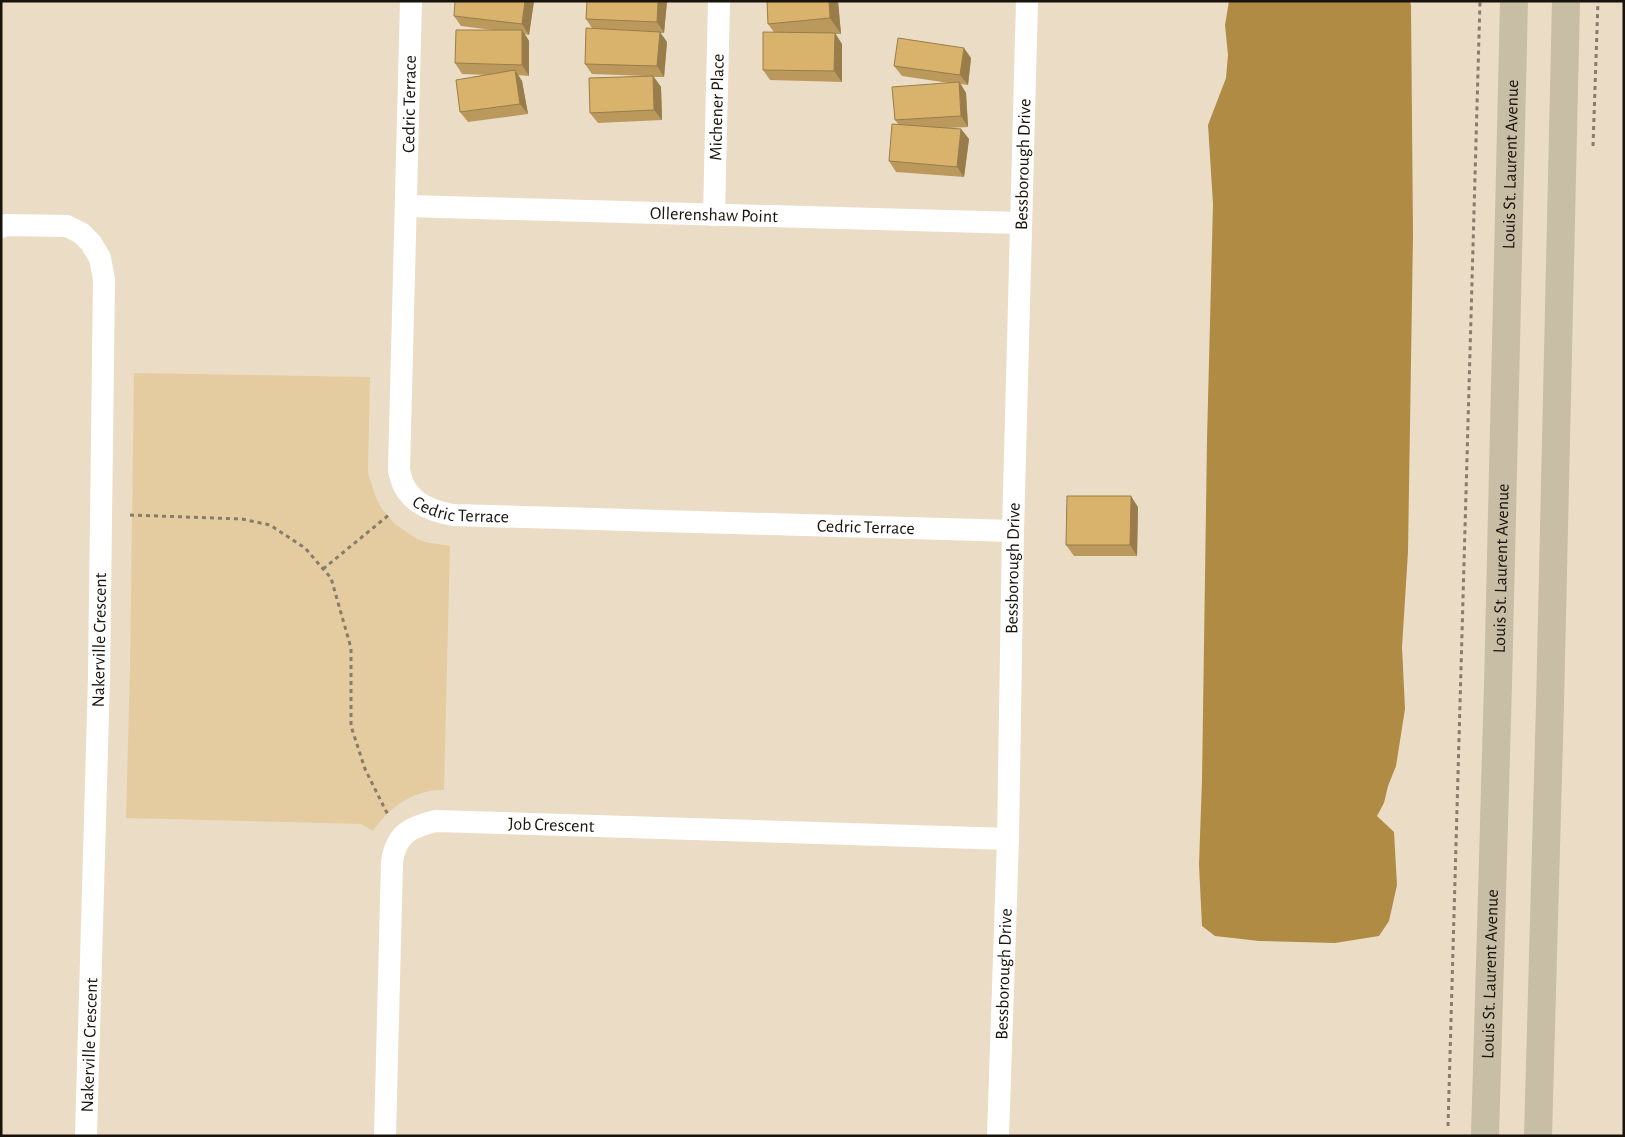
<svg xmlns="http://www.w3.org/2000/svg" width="1625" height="1137" viewBox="0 0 1625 1137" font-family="'Alegreya Sans',sans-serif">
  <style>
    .green { fill: #e4cca0 }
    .water { fill: #b08b44 }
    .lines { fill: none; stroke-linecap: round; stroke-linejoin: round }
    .path { stroke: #857c6b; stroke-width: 3; stroke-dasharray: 4 4; stroke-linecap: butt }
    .minor { stroke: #fff; stroke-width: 22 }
    .secondary { stroke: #c8bda5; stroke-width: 28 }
    .wall { fill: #bb995c }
    .shaded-wall { fill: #987d4b }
    .building { fill: #d9b26b; stroke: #987d4b }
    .labels { text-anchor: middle; stroke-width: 4; stroke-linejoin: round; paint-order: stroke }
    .street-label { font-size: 18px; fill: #18130b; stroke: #fff }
  </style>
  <rect width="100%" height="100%" fill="#ebddc5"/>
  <path class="green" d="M134 373 370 377 368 473 376 498 382 509 395 524 417 539 425 542 450 546 444 790C415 789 389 807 373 831L361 824 126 818 130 669Z"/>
  <polygon class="water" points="1229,1 1410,1 1411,6 1413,235 1408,552 1402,647 1405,709 1396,766 1388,786 1384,803 1377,816 1394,832 1397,885 1389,921 1379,936 1335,943 1259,941 1215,936 1202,926 1199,865 1202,780 1207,440 1213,204 1208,125 1226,78 1228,55 1225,25"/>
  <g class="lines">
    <g class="path">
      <polyline points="1593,146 1598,1"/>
      <polyline points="130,515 242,519 270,525 305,548 331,578 351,648 351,726 365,769 388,815"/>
      <polyline points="323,569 390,514"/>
      <polyline points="1448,1126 1480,1"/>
    </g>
    <g class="minor">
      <path id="s1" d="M411 1 399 470C404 500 426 510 453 515L1013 531"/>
      <path id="s2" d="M406 206 1021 223"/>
      <path id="s3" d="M714 215 719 1"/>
      <polyline points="1,227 6,225 67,226 81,233 91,243 100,258 104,279 99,678 86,1136"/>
      <path id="s4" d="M385 1136 392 862C396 834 410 827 436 821L1008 839"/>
      <path id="s5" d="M998 1136 1008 839 1013 531 1027 1"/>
    </g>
    <g class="secondary">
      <path id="s6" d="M1485 1136 1498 685 1514 1"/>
      <polyline points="1538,1136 1550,704 1566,1"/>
    </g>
  </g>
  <g class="wall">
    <polygon points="534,1 529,35 525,34 529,41 529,76 518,75 522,81 528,114 468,122 460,112 489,75 462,74 455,63 493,30 461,26 454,16"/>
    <polygon points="587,1 667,1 664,33 660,33 667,42 664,77 654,77 661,87 662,120 598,123 590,113 646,76 592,74 585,64 592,28 586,19"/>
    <polygon points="767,1 838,1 841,34 835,34 842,44 842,82 770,80 763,70 774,32 768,24"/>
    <polygon points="971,58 968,85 961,84 966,93 968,127 948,128 961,129 969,139 964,177 896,172 889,161 899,125 895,120 949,83 902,76 894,66"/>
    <polygon points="1138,507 1137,556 1074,556 1066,545"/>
  </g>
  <g class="shaded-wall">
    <polygon points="525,1 534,1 529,35 522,24"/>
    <polygon points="658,1 667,1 664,33 657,22"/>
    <polygon points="829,1 838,1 841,34 830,18"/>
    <polygon points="522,30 529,41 529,76 522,65"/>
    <polygon points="660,32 667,42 664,77 657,66"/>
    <polygon points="835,33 842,44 842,82 834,71"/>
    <polygon points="964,48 971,58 968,85 960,75"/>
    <polygon points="515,70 522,81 528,114 520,104"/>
    <polygon points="653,76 661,87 662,120 654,110"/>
    <polygon points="959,82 966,93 968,127 961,116"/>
    <polygon points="961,129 969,139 964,177 957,167"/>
    <polygon points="1131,496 1138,507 1137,556 1130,545"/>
  </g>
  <g class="building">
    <polygon points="455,1 525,1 522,24 454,16"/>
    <polygon points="587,1 658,1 657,22 586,19"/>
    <polygon points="767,1 829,1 830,18 768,24"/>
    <polygon points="586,28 660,32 657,66 585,64"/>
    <polygon points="456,30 522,30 522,65 455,63"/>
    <polygon points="763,32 835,33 834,71 763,70"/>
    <polygon points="898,38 964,48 960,75 894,66"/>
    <polygon points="515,70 520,104 460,112 456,80"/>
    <polygon points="653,76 654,110 590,113 589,78"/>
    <polygon points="959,82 961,116 895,120 892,87"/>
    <polygon points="892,124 961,129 957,167 889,161"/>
    <polygon points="1067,496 1131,496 1130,545 1066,545"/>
  </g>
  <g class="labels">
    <g class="street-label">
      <text transform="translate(409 104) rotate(-89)" y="6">Cedric Terrace</text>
      <text dy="6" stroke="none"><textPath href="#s3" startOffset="108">Michener Place</textPath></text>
      <text dy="6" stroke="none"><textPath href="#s5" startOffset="972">Bessborough Drive</textPath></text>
      <text dy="6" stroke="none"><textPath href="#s6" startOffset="972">Louis St. Laurent Avenue</textPath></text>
      <text dy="6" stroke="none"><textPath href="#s2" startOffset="308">Ollerenshaw Point</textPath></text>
      <text dy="6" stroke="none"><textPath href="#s1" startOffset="552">Cedric Terrace</textPath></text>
      <text dy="6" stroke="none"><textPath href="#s1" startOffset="958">Cedric Terrace</textPath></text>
      <text dy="6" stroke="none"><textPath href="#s5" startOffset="568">Bessborough Drive</textPath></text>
      <text dy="6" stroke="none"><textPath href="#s6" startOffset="568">Louis St. Laurent Avenue</textPath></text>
      <text transform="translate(99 640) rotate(-89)" y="6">Nakerville Crescent</text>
      <text dy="6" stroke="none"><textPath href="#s4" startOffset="455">Job Crescent</textPath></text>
      <text dy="6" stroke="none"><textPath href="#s5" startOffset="162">Bessborough Drive</textPath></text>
      <text dy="6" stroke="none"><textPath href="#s6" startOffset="162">Louis St. Laurent Avenue</textPath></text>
      <text transform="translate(89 1045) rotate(-88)" y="6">Nakerville Crescent</text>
    </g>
  </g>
  <rect width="1625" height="1137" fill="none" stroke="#18130b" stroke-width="5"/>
</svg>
